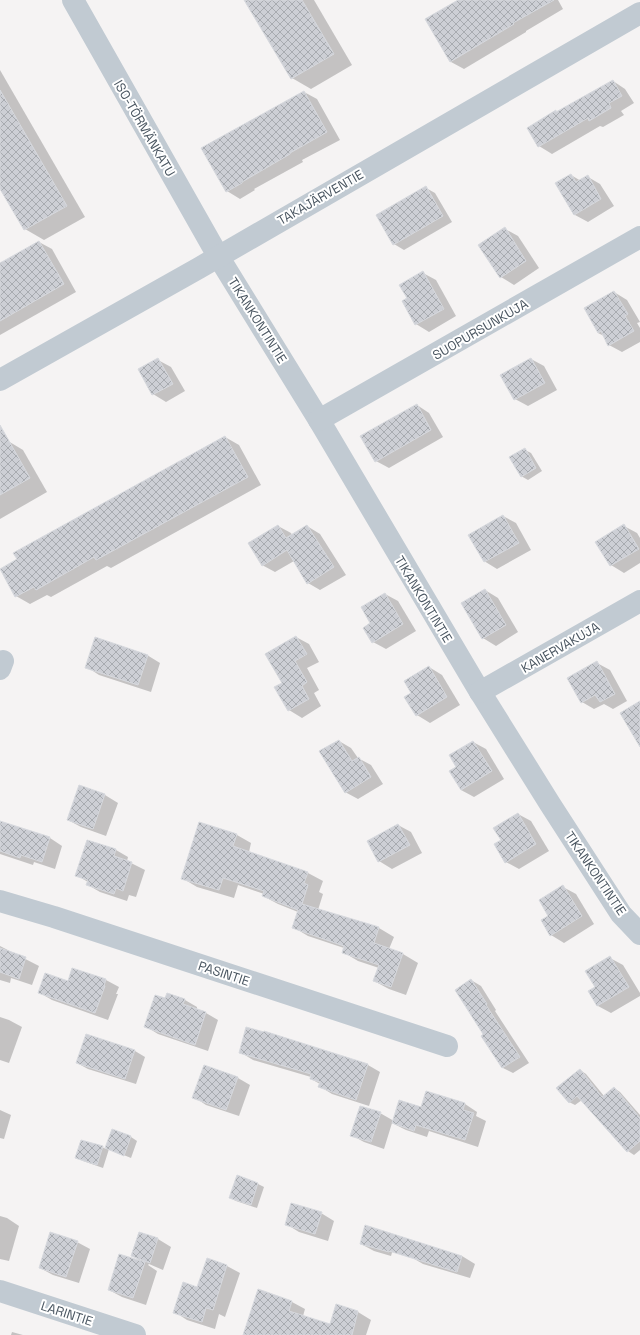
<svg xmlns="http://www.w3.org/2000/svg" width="640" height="1335" viewBox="0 0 640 1335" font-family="'Space Grotesk',sans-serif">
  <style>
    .shadow { fill: #0003 }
    .building { fill: url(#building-cross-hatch); stroke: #d7d9de }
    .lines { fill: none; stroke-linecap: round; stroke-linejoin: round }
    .minor { stroke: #c1cad2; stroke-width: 22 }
    .labels { text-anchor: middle; stroke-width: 4; stroke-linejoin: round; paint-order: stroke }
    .street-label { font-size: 13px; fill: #4a5661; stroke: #fff }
  </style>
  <defs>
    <pattern id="building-cross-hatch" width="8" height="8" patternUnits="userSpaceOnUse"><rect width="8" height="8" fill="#cdcfd5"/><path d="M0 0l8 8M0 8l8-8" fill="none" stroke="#a8abb0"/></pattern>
  </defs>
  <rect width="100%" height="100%" fill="#f5f3f3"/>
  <g class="shadow">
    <polygon points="248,0 314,0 352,65 311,89 292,78"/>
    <polygon points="460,0 558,0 563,9 526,31 526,32 464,69 451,62 426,19"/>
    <polygon points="0,70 85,217 44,240 25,229 0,187"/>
    <polygon points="613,81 625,89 634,103 621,111 624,115 603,127 600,126 552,154 539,146 556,112 557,113"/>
    <polygon points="304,92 317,99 340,140 302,160 303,162 254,189 255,190 240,199 227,191"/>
    <polygon points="571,175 581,181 588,177 600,184 614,206 588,222 575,215"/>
    <polygon points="426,188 435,193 452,222 404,250 394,244"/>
    <polygon points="505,229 518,236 539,268 514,285 501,277"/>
    <polygon points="39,242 52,249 76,292 0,335 0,264"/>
    <polygon points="423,273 436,280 456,316 429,332 416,324 409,298"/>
    <polygon points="614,292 627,300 640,322 637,323 640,328 640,342 622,352 609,345 604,336 598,333"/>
    <polygon points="531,359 544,366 557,390 528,406 515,399"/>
    <polygon points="158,360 171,367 185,391 166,402 153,394 140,370"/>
    <polygon points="417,405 429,413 443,437 389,468 376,461"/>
    <polygon points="225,437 239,445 261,485 111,568 107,566 51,597 47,595 30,604 16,596"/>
    <polygon points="8,441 23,450 47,492 0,519 0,446"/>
    <polygon points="525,450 531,453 542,471 528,480 521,476"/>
    <polygon points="503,516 516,523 531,550 497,569 484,561"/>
    <polygon points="278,526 291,533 292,535 307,526 320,534 346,575 320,590 308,583 294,561 275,572 262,565"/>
    <polygon points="624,526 637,533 640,538 640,563 624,573 611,565"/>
    <polygon points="485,590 498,598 518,632 496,646 483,638"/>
    <polygon points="385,594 398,601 416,631 386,649 373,642 372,623"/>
    <polygon points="296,637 309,644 319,662 307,668 319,690 314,693 321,706 302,718 289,710"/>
    <polygon points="147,655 160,663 151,692 99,675 87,667"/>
    <polygon points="597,663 610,670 627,701 613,709 604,704 594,709 582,702"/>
    <polygon points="429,667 442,675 460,705 430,723 417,715 413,694"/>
    <polygon points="339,741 351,748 358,758 371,765 383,784 358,799 345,792"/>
    <polygon points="473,742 486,749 504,779 474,797 461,790 458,768"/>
    <polygon points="79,786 105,795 118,803 106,836 81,827 68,820"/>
    <polygon points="518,814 531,821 549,851 519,869 506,862 502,840"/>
    <polygon points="0,822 50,838 62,846 55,869 34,862 33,865 0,854"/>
    <polygon points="398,825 411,832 422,853 392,869 379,861"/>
    <polygon points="237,835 251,843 249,852 308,873 323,881 319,892 323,894 318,910 379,928 394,937 389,949 403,954 418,963 406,995 389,989 374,981 379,968 358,961 343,952 344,948 308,936 293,927 298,912 278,904 263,896 264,894 238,885 234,898 197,887 182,878"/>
    <polygon points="116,850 128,857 127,861 145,870 136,897 129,895 127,901 100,892 88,885 88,882 76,875"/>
    <polygon points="563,887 576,894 594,924 564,943 551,935 550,916"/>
    <polygon points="0,946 39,966 32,985 11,978 10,983 0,980"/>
    <polygon points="610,958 623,965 640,993 640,996 611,1013 598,1006 589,992 596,987"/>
    <polygon points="73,969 106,980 119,987 116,994 118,994 108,1020 52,1000 40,993 68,982"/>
    <polygon points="471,980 481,986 496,1010 495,1011 529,1063 513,1073 503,1068 482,1036 485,1035"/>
    <polygon points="166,1000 185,1000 197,1007 197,1010 206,1013 218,1020 208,1051 158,1034 145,1026"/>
    <polygon points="0,1017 9,1020 22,1027 9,1063 0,1060"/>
    <polygon points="135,1051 145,1057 136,1084 88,1069 77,1063"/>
    <polygon points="240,1052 368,1065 380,1072 369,1106 332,1094 319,1086 320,1084 311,1079 311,1077 253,1060"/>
    <polygon points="580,1070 586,1074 604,1096 614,1088 620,1092 640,1115 640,1150 634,1155 628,1151 582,1100 575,1105 569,1102"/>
    <polygon points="238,1078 250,1085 239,1116 206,1105 194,1097"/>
    <polygon points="465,1104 477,1112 476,1116 486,1121 478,1147 429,1131 427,1137 406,1130 392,1123 384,1149 364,1142 351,1135 380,1113 394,1121 422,1108"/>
    <polygon points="0,1110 11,1115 4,1139 0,1138"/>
    <polygon points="113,1131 131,1137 137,1141 131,1158 109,1149 103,1168 83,1161 77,1158 102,1147 106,1149"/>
    <polygon points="237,1176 258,1184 264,1187 257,1208 236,1201 230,1198"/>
    <polygon points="321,1213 334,1221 328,1241 299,1232 286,1224"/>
    <polygon points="0,1216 7,1218 19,1226 9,1261 0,1259"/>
    <polygon points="140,1233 158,1239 171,1247 163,1270 149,1264 148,1265 157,1271 146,1305 122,1297 109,1290 142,1262 133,1256"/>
    <polygon points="396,1239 391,1256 374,1251 361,1244"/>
    <polygon points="77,1242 90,1249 79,1283 53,1275 40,1268"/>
    <polygon points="415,1242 462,1256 475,1264 470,1278 423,1264 411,1257"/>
    <polygon points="227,1266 240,1273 225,1317 219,1314 215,1329 187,1320 175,1312 198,1288"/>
    <polygon points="258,1291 292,1302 305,1309 303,1316 330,1325 337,1305 358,1312 371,1320 366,1335 245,1335"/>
    <polygon points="12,1332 23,1335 11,1335"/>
  </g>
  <g class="building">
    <polygon points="244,0 302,0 334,54 291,79"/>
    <polygon points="458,0 554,0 513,23 514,24 450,62 425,19"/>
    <polygon points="613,80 622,96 609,103 611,108 589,121 588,118 538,147 527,128 556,110 556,112"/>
    <polygon points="0,90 67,206 24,230 0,189"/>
    <polygon points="304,91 327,132 290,153 290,154 242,182 242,183 226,192 201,148"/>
    <polygon points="571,174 576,182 588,175 601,199 574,215 555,183"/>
    <polygon points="426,186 443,216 393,245 376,215"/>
    <polygon points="505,227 526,261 500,278 478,245"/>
    <polygon points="39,241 64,284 0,321 0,263"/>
    <polygon points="423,271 444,309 415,325 402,301 407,298 399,285"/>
    <polygon points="614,291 628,314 625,316 634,331 608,346 601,331 598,333 584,308"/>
    <polygon points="158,358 173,384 152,395 138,369"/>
    <polygon points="531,358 545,383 514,400 500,375"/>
    <polygon points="417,404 431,430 375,462 360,436"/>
    <polygon points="0,425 30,478 0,495"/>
    <polygon points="225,436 248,477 96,560 94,557 36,590 34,587 15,597 0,569 17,559 13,553"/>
    <polygon points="525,448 536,468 521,477 509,457"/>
    <polygon points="503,515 519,543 484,562 468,535"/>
    <polygon points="624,524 639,549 610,566 595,542"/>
    <polygon points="278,525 286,538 307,525 334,567 307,584 287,550 262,566 248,543"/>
    <polygon points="485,589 506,625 482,639 461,603"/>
    <polygon points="385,593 403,624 372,643 363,628 370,623 361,607"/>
    <polygon points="296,636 307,654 295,661 307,682 302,686 309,699 288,711 274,687 282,683 265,654"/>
    <polygon points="95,637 148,655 138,685 85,668"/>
    <polygon points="597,661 615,694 600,702 595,695 581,703 567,678"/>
    <polygon points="429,666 447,697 416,716 404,697 411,693 404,681"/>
    <polygon points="640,701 640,747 620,713"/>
    <polygon points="339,740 352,761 359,757 371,777 345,793 319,751"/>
    <polygon points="473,741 492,771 461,790 449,771 456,767 449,755"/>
    <polygon points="79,785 105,794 93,829 67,820"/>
    <polygon points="518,813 536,844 505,863 494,844 501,840 493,828"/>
    <polygon points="0,821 50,837 42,862 21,855 20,858 0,851"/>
    <polygon points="199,822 237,834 233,846 308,872 304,883 308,885 302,904 379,927 374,943 403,953 391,987 373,981 379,965 342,953 344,946 292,928 298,910 262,896 264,891 223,878 219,890 181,879"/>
    <polygon points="398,824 410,845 378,862 367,841"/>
    <polygon points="87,840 116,849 114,856 132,862 123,891 116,888 114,894 86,885 88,880 75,876"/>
    <polygon points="563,885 582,916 550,936 541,920 548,916 539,900"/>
    <polygon points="0,948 26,957 19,979 0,972"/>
    <polygon points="610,956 629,987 597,1006 588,991 595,987 585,971"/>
    <polygon points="72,968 106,979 104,986 105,986 95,1013 38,993 45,973 68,981"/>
    <polygon points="471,979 487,1004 486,1005 520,1057 502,1068 481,1036 483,1034 455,990"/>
    <polygon points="167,993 185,999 183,1004 206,1012 195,1045 144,1027 155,995 165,998"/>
    <polygon points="246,1027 264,1032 264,1031 368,1064 356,1100 318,1087 320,1082 310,1079 311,1074 239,1053"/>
    <polygon points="86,1034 135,1050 125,1079 76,1063"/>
    <polygon points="204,1065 238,1077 226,1110 192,1098"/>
    <polygon points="580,1069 602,1097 614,1087 640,1118 640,1141 627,1152 577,1096 569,1103 556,1088"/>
    <polygon points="426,1091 465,1103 463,1110 474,1113 465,1140 416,1125 414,1131 392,1123 399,1100 421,1107"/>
    <polygon points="360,1106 381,1112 371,1142 350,1136"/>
    <polygon points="112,1129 131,1136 124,1156 105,1148"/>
    <polygon points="81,1140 103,1146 97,1165 75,1158"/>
    <polygon points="237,1175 258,1183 251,1205 229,1198"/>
    <polygon points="291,1203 322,1212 315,1234 285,1225"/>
    <polygon points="365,1225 462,1256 457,1272 389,1251 389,1252 360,1244"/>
    <polygon points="50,1232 78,1241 66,1277 39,1268"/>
    <polygon points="139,1232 158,1238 150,1263 131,1256"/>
    <polygon points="119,1254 145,1262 133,1298 108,1290"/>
    <polygon points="207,1258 227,1265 213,1310 206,1308 202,1322 173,1313 183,1282 197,1287"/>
    <polygon points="258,1289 292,1301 289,1311 330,1324 336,1304 358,1311 352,1335 243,1335"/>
  </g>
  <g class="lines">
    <g class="minor">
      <polyline points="73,0 218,256 319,420 477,687 550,804 621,914 640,934"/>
      <polyline points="0,380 199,268 640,13"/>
      <polyline points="319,420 640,237"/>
      <polyline points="0,669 3,661"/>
      <polyline points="480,692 640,601"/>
      <polyline points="0,901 54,917 447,1046"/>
      <polyline points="0,1291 135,1335"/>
    </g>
  </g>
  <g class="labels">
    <g class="street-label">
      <text transform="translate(145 128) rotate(60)" y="5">ISO-TÖRMÄNKATU</text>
      <text transform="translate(320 197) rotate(-30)" y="5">TAKAJÄRVENTIE</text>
      <text transform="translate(258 320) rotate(58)" y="5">TIKANKONTINTIE</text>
      <text transform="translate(480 329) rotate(-30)" y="5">SUOPURSUNKUJA</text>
      <text transform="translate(424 599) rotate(59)" y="5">TIKANKONTINTIE</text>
      <text transform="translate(560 647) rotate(-30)" y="5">KANERVAKUJA</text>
      <text transform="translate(596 873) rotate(56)" y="5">TIKANKONTINTIE</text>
      <text transform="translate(224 973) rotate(18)" y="5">PASINTIE</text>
      <text transform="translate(67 1313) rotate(18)" y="5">LARINTIE</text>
    </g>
  </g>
</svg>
